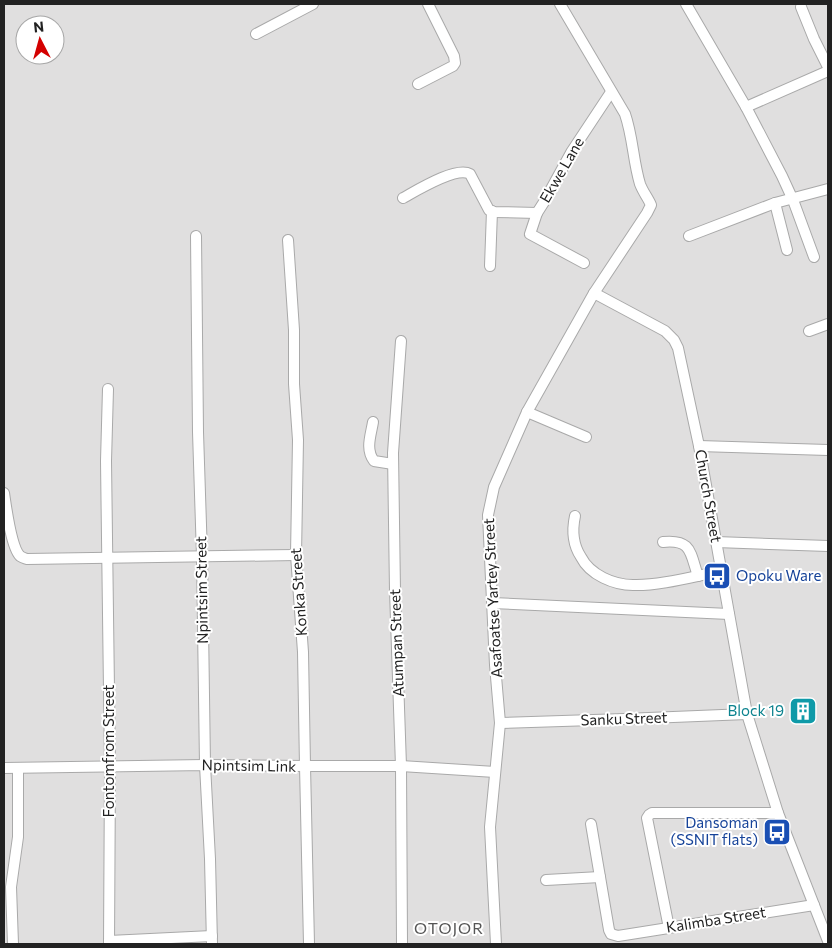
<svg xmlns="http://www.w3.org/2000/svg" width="832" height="948" viewBox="0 0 832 948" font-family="Commissioner,sans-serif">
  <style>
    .residential { fill: #e0dfdf; fill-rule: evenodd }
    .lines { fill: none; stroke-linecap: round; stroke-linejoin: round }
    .minor-casing { stroke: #a9a9a9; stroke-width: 12 }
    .minor { stroke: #fff; stroke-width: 10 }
    .labels { text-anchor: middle; stroke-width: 4; stroke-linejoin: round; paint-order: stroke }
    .street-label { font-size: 15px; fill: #222; stroke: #fff }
    .transit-label { font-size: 15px; fill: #164399; stroke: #fff; text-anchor: start }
    .culture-label { font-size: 15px; fill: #0d838f; stroke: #fff; text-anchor: end }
    .neighbourhood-label { font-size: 16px; letter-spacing: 1px; fill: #555; stroke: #fff }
  </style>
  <rect width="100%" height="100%" fill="#f2efe9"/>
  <path class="residential" d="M4 4H828V944H4ZM25 25H55V55H25Z"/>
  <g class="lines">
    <g class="minor-casing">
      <g id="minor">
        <polyline points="686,4 746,107 782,176 793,200 814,257"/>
        <polyline points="801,7 814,39 828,67"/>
        <polyline points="256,34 313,4"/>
        <polyline points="418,84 453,66 455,63 454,56 428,4"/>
        <polyline points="746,107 828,71"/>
        <path d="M403 198C416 191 456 166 470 174L489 210 494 212 537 213 544 202 572 151 611 92"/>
        <polyline points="775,203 787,250"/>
        <polyline points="537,213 530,234 584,263"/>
        <polyline points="196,236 198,432 202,556 205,765 210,859 212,944"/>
        <polyline points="689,236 775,203 828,189"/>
        <polyline points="288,240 294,330 294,384 298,440 296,555 303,652 305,766 309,944"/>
        <polyline points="490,266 492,211"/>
        <polyline points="594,293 665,331 674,340 678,348 699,446 747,714 778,813 828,941"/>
        <polyline points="809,331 828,324"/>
        <polyline points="401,341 393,453 395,591 401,766 402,944"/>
        <polyline points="108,389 106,461 110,767 109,944"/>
        <polyline points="527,412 586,437"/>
        <path d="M373 422C371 435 365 449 374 461L393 464"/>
        <polyline points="699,446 828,450"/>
        <path d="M4 493C6 506 11 547 20 556 23 558 24 558 27 559L296 555"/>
        <path d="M575 516C572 530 573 545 581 557 590 575 614 585 633 585 659 586 695 576 721 571"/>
        <path d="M663 542C692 539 690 553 698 576"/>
        <polyline points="716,542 828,546"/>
        <polyline points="492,603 729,614"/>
        <polyline points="500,723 624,719 747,714"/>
        <polyline points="4,768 205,765 305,766 401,766 495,772"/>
        <polyline points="591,824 609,930 611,934 618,936 814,905"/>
        <polyline points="546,880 600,877"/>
        <polyline points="669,928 647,818 649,815 652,813 778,813"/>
        <polyline points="109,941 212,936"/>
        <polyline points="13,944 11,887 18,837 18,768"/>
        <path d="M496 944 490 827 500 723 495 665 488 515 494 487 527 412 594 293 647 213 651 205C648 198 643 192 640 184 633 161 633 137 625 114L560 4"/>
      </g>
    </g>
    <use href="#minor" class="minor"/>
  </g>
  <defs>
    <g id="bus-square" transform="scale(1.4375)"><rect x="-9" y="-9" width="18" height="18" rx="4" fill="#1a4fb4" stroke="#fff"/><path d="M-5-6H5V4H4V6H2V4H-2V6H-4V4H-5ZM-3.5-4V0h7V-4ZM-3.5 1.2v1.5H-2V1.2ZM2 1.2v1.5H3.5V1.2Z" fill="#fff"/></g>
    <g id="building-square" transform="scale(1.4375)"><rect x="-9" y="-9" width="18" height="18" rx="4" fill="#0f9aa8" stroke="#fff"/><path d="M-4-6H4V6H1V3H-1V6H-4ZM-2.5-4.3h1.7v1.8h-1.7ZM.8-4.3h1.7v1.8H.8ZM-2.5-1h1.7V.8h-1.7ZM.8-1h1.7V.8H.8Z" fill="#fff"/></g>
  </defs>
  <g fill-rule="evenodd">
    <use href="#bus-square" x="717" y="576"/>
    <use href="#building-square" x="803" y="711"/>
    <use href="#bus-square" x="777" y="832"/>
  </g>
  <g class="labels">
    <g class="street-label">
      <text transform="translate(562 170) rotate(-60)" y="5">Ekwe Lane</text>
      <text transform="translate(708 496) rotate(80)" y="5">Church Street</text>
      <text transform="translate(202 590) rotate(-91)" y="5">Npintsim Street</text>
      <text transform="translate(299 592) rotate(-94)" y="5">Konka Street</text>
      <text transform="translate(493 598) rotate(-93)" y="5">Asafoatse Yartey Street</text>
      <text transform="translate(397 643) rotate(-92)" y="5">Atumpan Street</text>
      <text transform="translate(624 719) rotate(-2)" y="5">Sanku Street</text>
      <text transform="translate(109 751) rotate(-90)" y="5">Fontomfrom Street</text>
      <text transform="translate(249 766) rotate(1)" y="5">Npintsim Link</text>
      <text transform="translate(716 920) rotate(-9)" y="5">Kalimba Street</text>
    </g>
    <g class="transit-label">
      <text x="736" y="581">Opoku Ware</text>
      <text x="758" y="828" text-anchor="end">Dansoman<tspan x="758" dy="17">(SSNIT flats)</tspan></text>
    </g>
    <g class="culture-label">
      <text x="784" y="716">Block 19</text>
    </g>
    <g class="neighbourhood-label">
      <text x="449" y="934">OTOJOR</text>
    </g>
  </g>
  <rect width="832" height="948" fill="none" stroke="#222222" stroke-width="10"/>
  <g transform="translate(40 40) rotate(354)"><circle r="24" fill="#ffffff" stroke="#a7a7a7"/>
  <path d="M0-4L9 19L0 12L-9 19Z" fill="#d40000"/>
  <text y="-8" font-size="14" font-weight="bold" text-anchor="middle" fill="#222222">N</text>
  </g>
</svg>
